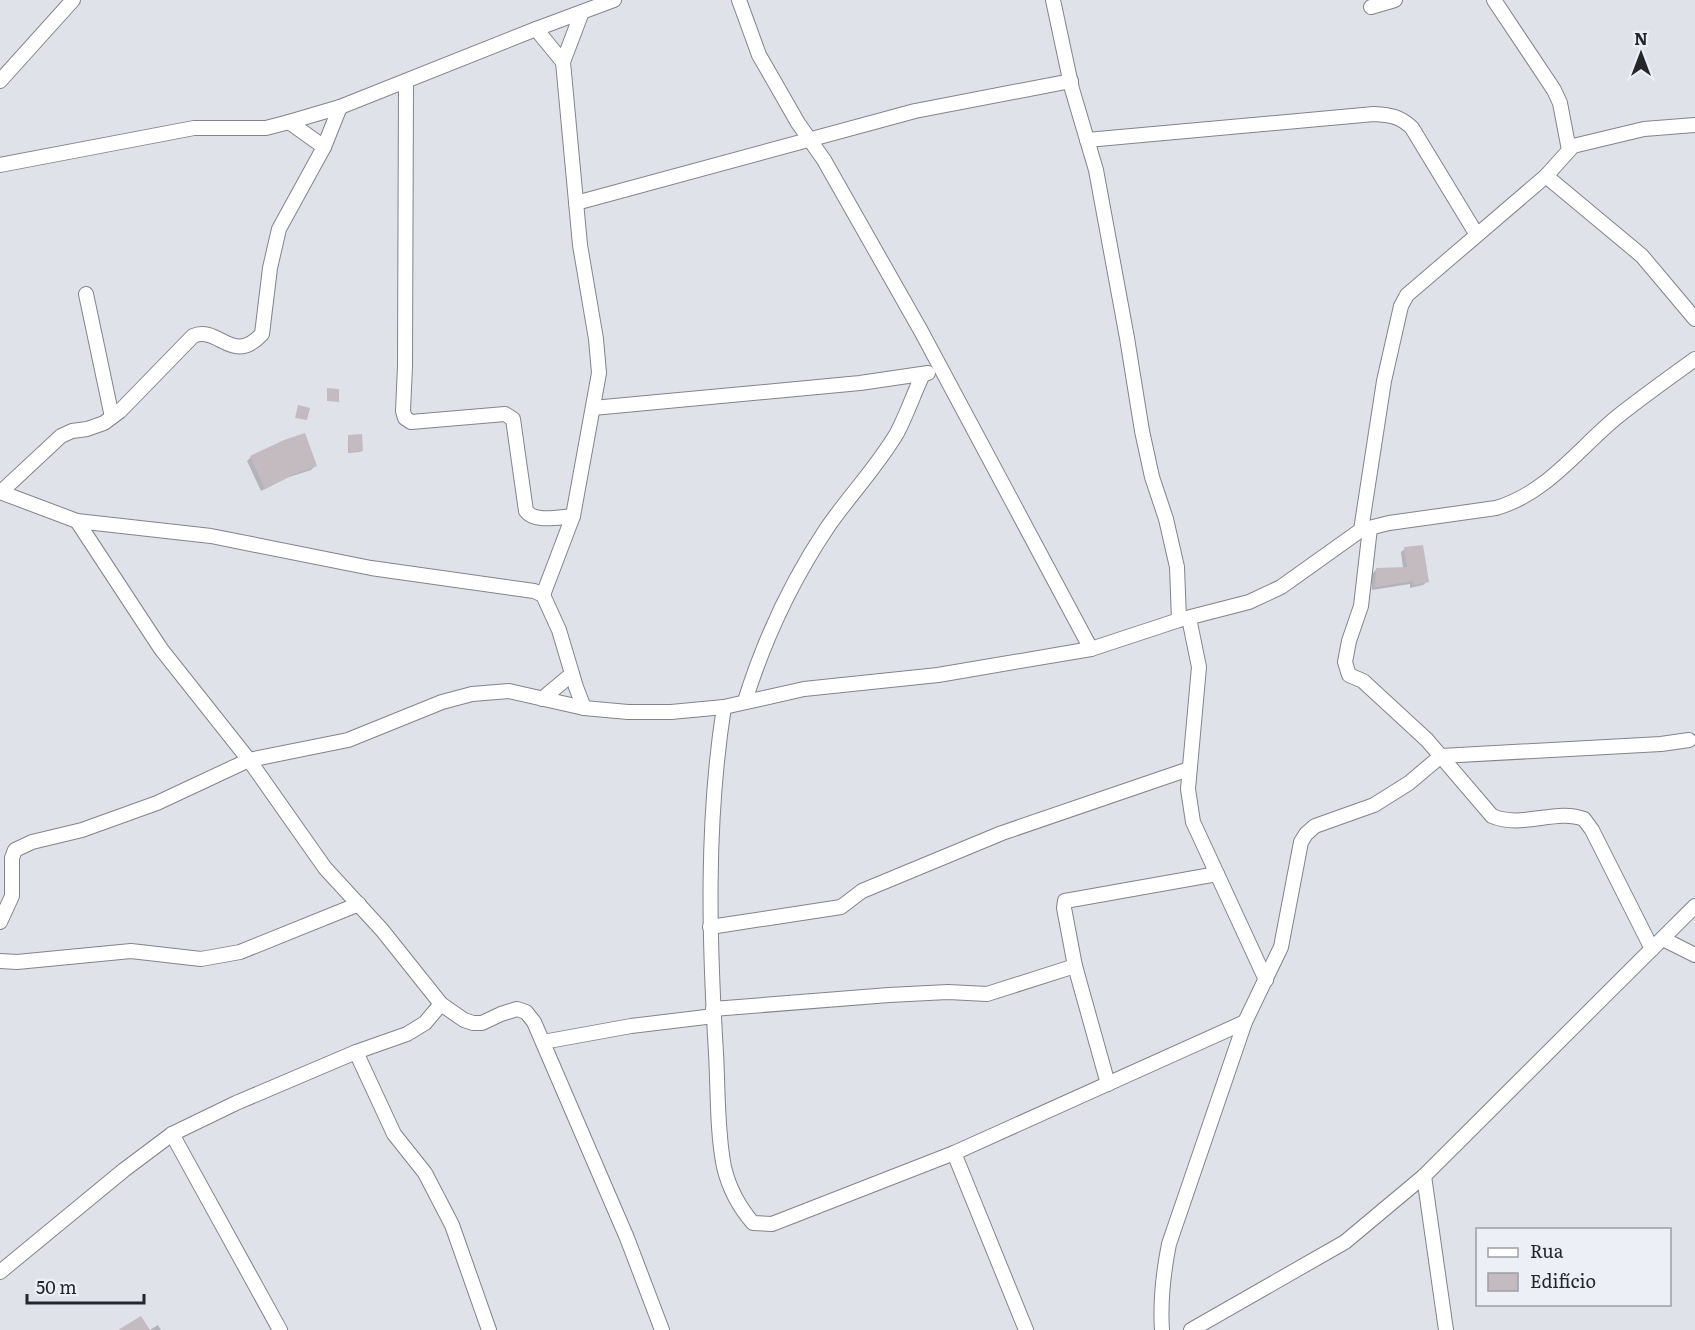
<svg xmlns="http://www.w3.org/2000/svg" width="1695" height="1330" viewBox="0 0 1695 1330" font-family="Literata,serif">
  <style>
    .shadow { fill: #0003 }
    .building { fill: #c3bbc0 }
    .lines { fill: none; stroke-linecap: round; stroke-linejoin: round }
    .street-casing { stroke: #82848b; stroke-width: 16 }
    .street { stroke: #fff; stroke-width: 14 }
  </style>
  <rect width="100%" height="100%" fill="#e0e2ea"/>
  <g class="shadow">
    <polygon points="348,436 362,451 360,452 348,453"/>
    <polygon points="285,442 315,466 311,470 286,478 261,491 247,461 250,458"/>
    <polygon points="1405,549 1427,582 1423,585 1410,588 1410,584 1372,590 1372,574 1376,570 1403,568 1401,552"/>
    <polygon points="158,1325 161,1330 150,1330"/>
  </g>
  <g class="building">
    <polygon points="327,388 339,389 339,402 327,401"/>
    <polygon points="298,405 310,408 307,420 295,418"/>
    <polygon points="305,433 317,466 289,476 289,477 265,489 250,456 284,440"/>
    <polygon points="362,434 363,451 349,452 348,435"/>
    <polygon points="1423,545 1429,582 1414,585 1413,581 1375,587 1376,568 1407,567 1404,547"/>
    <polygon points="141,1316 150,1330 118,1330"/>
  </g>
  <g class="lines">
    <g class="street-casing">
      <g id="street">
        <polyline points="739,0 759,55 798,123 824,160 921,331 1091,649"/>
        <polyline points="1053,0 1072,89 1096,170 1127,338 1142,431 1152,477 1166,519 1177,567 1179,620"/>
        <polyline points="1494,0 1554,90 1560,103 1569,150"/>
        <polyline points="1371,7 1395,0"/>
        <polyline points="536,29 563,62"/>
        <polyline points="0,81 73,0"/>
        <path d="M406 81 405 366 403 411 405 418 411 422 505 414 513 419 526 511C535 523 559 517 573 516"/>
        <polyline points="289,122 324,147"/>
        <path d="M1087 140 1374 114C1390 115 1400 116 1412 128L1477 235"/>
        <polyline points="0,165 194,128 266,128 289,122 340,107 536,29 614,0"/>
        <polyline points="1546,176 1642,256 1695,319"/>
        <polyline points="576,203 915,111 1071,81"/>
        <polyline points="86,294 112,417"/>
        <polyline points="593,408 860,383 928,373"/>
        <polyline points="0,492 77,521 211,536 371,568 534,591 543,595 559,630 576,687 584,708"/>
        <path d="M1 492 61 436 72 431 87 429 104 423 120 411 193 336C219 325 232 366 262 334L270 268 279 229 324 147 340 107"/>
        <polyline points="77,521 161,649 249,760 325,868 382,930 441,1004 464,1020 473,1023 482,1023 501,1014 517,1009 526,1012 534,1022 627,1238 662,1330"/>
        <path d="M1370 528 1361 606 1349 641 1345 662 1349 675 1363 681 1427 740 1492 816C1522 829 1556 808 1584 819L1592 830 1652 949"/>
        <polyline points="1361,530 1384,381 1401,306 1407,295 1546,176 1573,146 1644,129 1695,125"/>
        <polyline points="543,595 573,516 599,373 596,339 580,245 563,62 582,12"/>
        <polyline points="1189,618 1199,667 1188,789 1193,822 1266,980"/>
        <polyline points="542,699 572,674"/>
        <path d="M745 701C764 640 791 582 827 528 849 496 877 467 897 433 907 414 914 393 923 374"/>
        <path d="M724 707C706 821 709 938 716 1053 718 1089 717 1133 724 1167 729 1188 739 1207 753 1223L772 1224 954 1153 1245 1022"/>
        <path d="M0 922 12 896V858L15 850 32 842 82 830 157 803 249 760 348 740 442 702 472 694 509 691 584 708 628 712H671L724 707 804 689 938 675 1091 649 1179 620 1249 602 1281 587 1361 530 1389 523 1496 508C1546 494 1579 448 1617 417 1642 397 1669 378 1695 359"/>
        <polyline points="710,927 841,907 862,891 1002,833 1189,769"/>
        <polyline points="1663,939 1695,955"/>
        <polyline points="0,961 17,962 131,951 201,959 240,952 359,904"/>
        <polyline points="713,1009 889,995 948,992 987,994 1075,966"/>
        <polyline points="543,1042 631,1026 714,1016"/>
        <polyline points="356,1052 394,1134 425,1173 452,1225 489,1330"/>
        <polyline points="1108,1084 1075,966 1064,908 1065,901 1217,874"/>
        <polyline points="172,1134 280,1330"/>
        <polyline points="954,1153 1026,1330"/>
        <polyline points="1424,1176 1446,1330"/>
        <polyline points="0,1272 124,1170 172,1134 236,1103 356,1052 407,1034 425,1023 441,1004"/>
        <path d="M1162 1330C1160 1300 1163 1274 1169 1244L1245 1022 1281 947 1301 842 1306 834 1315 826 1374 805 1409 783 1441 756 1661 744 1689 740"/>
        <polyline points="1191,1330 1345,1242 1424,1176 1695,906"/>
      </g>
    </g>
    <use href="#street" class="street"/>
  </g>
  <rect x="1476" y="1228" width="195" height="78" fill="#edeff7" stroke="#9d9fa5" stroke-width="1.5"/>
  <rect x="1488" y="1248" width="30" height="9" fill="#ffffff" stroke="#9d9fa5" stroke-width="1.5"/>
  <text x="1530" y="1258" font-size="18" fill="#252629">Rua</text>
  <rect x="1488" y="1273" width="30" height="18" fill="#c3bbc0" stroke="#9d9fa5" stroke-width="1.5"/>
  <text x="1530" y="1288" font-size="18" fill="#252629">Edifício</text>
  <g transform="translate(1641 54)" stroke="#edeff7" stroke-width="4.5" paint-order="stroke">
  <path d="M0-4.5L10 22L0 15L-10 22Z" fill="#252629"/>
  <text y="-9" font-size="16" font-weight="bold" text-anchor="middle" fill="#252629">N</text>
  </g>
  <path d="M27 1294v9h117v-9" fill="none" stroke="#252629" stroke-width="3"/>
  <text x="36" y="1294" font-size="18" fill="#252629" stroke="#edeff7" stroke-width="4.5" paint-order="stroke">50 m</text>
</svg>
